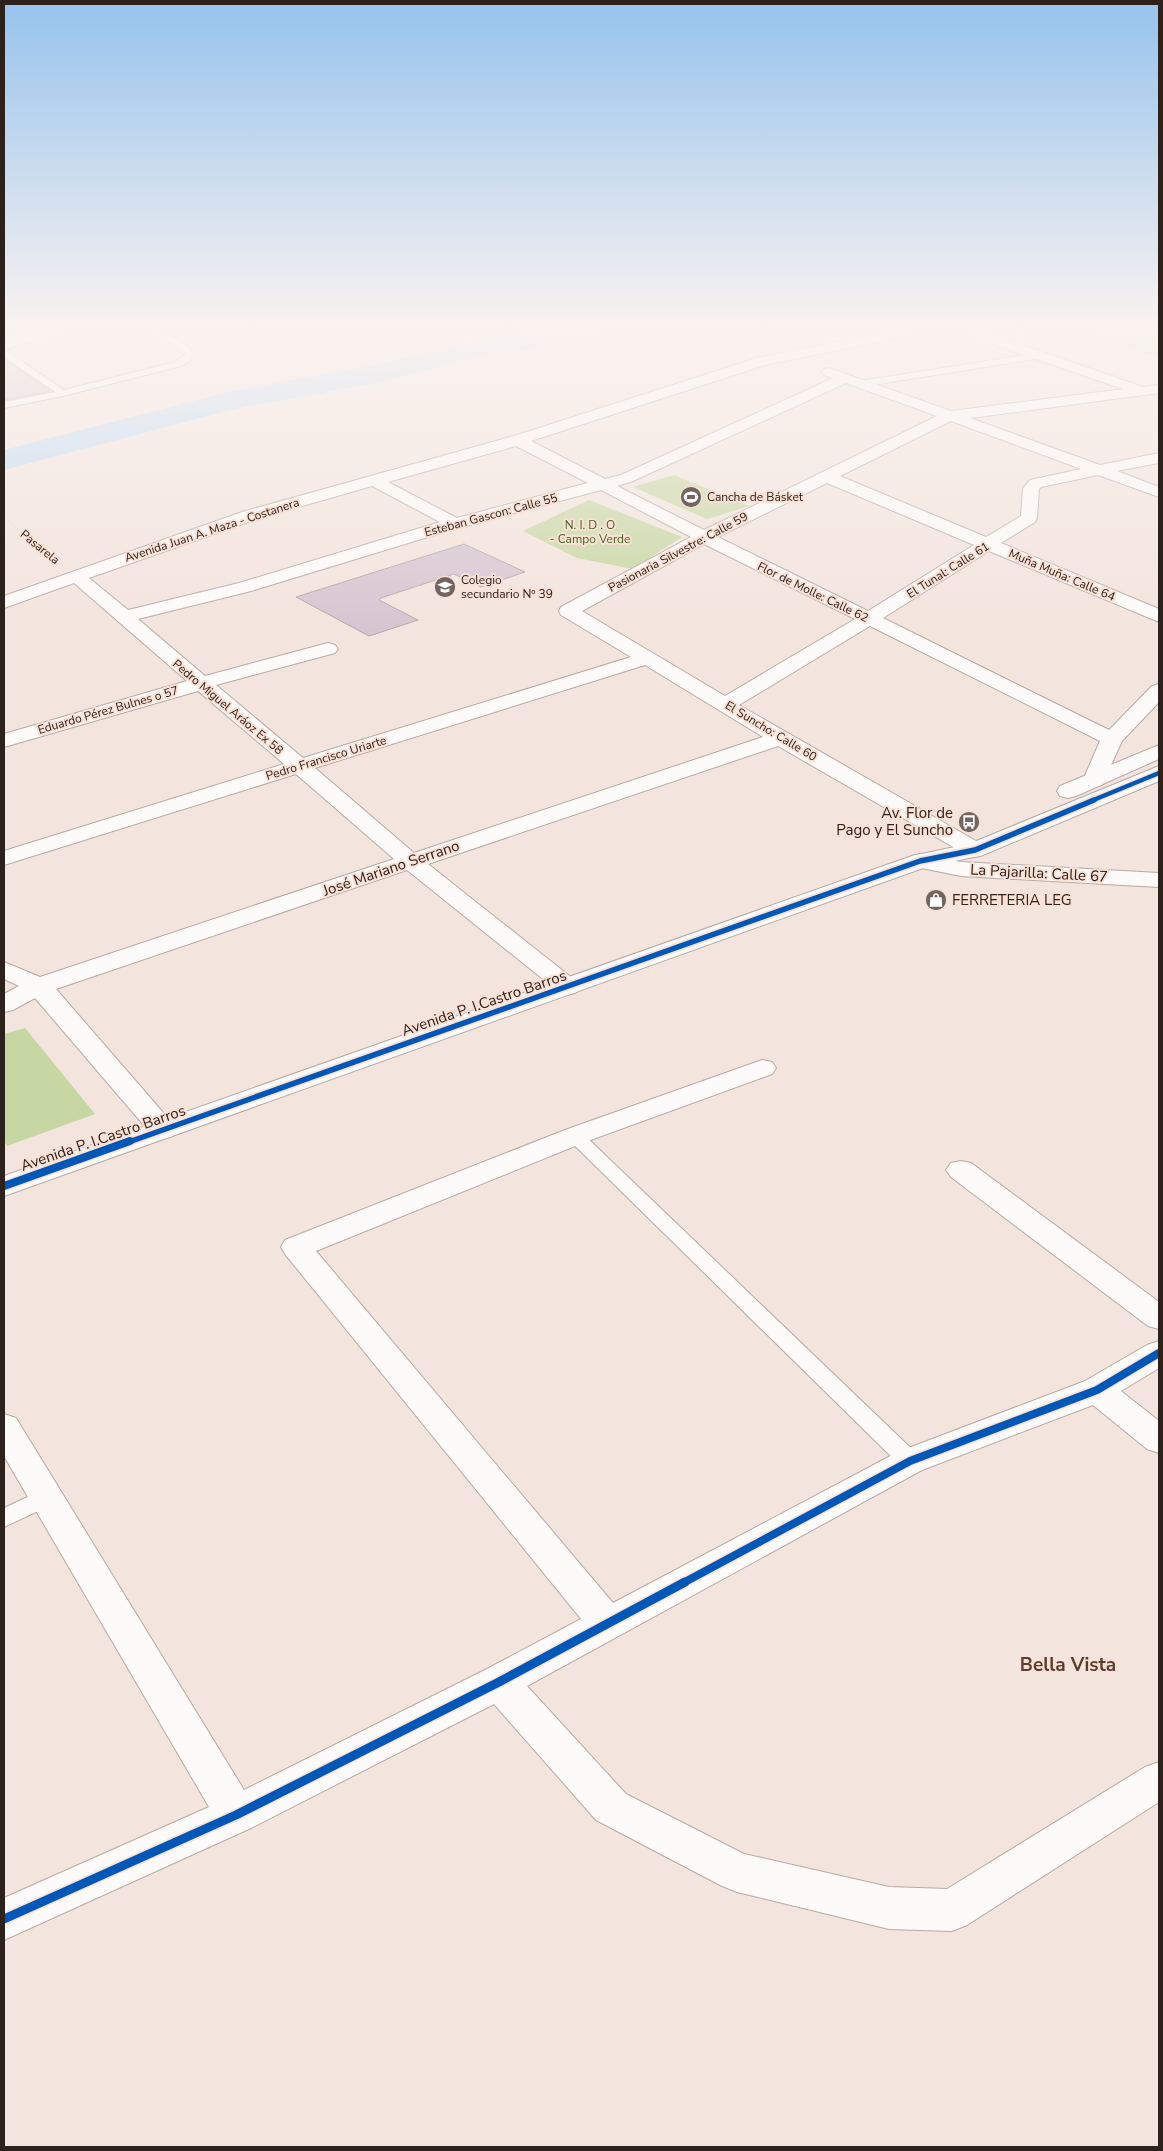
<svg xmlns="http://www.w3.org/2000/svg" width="1163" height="2151" viewBox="0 0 1163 2151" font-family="'Nunito Sans',sans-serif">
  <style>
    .green { fill: #c7d7a3 }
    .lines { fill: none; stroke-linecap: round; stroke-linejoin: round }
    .river { fill: #bcdaf5; fill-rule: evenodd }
    .building { fill: #d6c5d1; stroke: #b2a8a9 }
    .service-casing { stroke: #b6aaa4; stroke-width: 2 }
    .minor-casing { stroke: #b6aaa4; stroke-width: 2 }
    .tertiary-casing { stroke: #b6aaa4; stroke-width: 2 }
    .path-far1 { stroke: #dad5d3; stroke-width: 2; stroke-dasharray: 0.5 2; stroke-linecap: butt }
    .path { stroke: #dad5d3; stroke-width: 2.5; stroke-dasharray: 0.5 2.5; stroke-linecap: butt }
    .service { fill: #fdfbfa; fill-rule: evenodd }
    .minor { fill: #fdfbfa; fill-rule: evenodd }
    .tertiary { fill: #fdfbfa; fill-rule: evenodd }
    .cycleway-far3-casing { stroke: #fbe1d5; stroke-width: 7 }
    .cycleway-far2-casing { stroke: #fbe1d5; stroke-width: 9 }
    .cycleway-far1-casing { stroke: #fbe1d5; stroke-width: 11 }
    .cycleway-casing { stroke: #fbe1d5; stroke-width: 12 }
    .cycleway-far3 { stroke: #0057b8; stroke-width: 4.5 }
    .cycleway-far2 { stroke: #0057b8; stroke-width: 5.5 }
    .cycleway-far1 { stroke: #0057b8; stroke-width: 8 }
    .cycleway { stroke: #0057b8; stroke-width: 9 }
    .labels { text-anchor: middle; stroke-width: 4; stroke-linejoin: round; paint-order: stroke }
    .far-poi-label { font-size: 12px; fill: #2d211b; stroke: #fbe1d5; text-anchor: start }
    .far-street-label { font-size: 12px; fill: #2d211b; stroke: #fbe1d5 }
    .far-park-label { font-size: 12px; fill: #466122; stroke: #fbe1d5 }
    .poi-label { font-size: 15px; fill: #2d211b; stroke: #fbe1d5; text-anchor: end }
    .street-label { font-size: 15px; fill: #2d211b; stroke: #fbe1d5 }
    .near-neighbourhood-label { font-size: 19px; font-weight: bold; fill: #583e32; stroke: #fbe1d5 }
  </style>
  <rect width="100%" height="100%" fill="#f3e4dd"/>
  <g class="green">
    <polygon points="1080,331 1159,331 1159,358"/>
    <polygon points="674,475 749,506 707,519 633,487"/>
    <polygon points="589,500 682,537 632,569 577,558 523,531"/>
    <polygon points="25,1028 95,1114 7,1146 4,1141 4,1034"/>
  </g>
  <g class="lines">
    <polygon class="river" points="542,331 602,331 598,337 588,339 529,350 485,354 372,384 234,409 4,470 4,450 232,391 371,366 484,338"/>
  </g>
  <g class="building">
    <polygon points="4,360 19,369 50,391 4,400"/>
    <polygon points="464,544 525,572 481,587 454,574 381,598 379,600 418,620 369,636 296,597"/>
  </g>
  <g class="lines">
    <g class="service-casing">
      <g id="service">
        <path d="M69 331H90L17 345 5 350 64 390 175 362 185 354 171 343 138 331C159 331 181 337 194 354L190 361 181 366 63 396 4 408V402L55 392 4 357V345L15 340Z"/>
        <polygon points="1038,353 1042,356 1041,358 860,387 855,384 860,381"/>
        <polygon points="575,1130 581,1132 918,1455 921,1461 918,1467 910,1469 902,1467 569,1140 566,1136 569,1132"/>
        <polygon points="45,1489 53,1492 56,1498 53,1504 4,1527 4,1508"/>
      </g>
    </g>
    <g class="minor-casing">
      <g id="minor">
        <path d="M891 331H920L913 335 765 365 531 441 605 479 621 475 833 378 824 375 822 372 824 369 829 368 951 411 1123 389 963 334 961 331H982L1143 387 1159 385V393L970 418 1100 465 1159 453V463L1117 471 1159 487V497L1098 475 1041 487 1039 489 1037 518 1035 522 1001 543 1159 609V622L989 551 883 618 1109 730 1152 686 1159 684V702L1122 741 1102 785 1094 787 1086 785 1083 780 1100 741 870 626 739 705 983 845 987 850 983 855 975 857 967 855 778 746 428 864 577 982 581 987 577 992 568 995 559 992 407 870 56 989 173 1124 177 1130 173 1136 163 1139 153 1136 35 998 13 1010 4 1012V994L19 986 4 979V962L40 977 394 859 296 774 4 865V851L284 764 198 691 4 747V734L187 681 74 583 4 608V596L242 512 517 435 757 358ZM846 383 937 416 704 530 617 486 633 481ZM951 421 1081 469 1030 480 1023 488 1021 516 986 537 840 476ZM516 446 588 483 457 518 388 482ZM827 483 974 545 868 611 718 537ZM372 486 440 522 239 583 128 610 89 578 254 520ZM601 490 691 537 561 607 559 611 561 615 631 657 303 758 216 685 335 653 338 649 335 645 328 643 205 676 138 619 251 591 451 530ZM704 544 855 619 725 696 582 611ZM645 665 763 737 414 853 315 768Z"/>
        <polygon points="920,854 961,862 1159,873 1159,887 961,876 912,866 908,861 912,856"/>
        <polygon points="762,1060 772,1062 776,1068 772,1074 585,1142 316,1251 613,1603 898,1452 1085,1381 1147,1345 1159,1341 1159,1368 1121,1391 1159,1421 1159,1453 1147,1449 1093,1405 922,1470 527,1686 626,1794 744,1854 889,1887 947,1889 1145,1767 1159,1762 1159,1802 967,1925 952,1931 889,1929 737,1892 722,1886 596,1820 494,1704 251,1828 4,1940 4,1898 209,1807 4,1456 4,1414 16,1418 244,1790 485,1670 581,1619 285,1254 281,1247 285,1240 565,1130"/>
        <polygon points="961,1161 971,1163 1159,1302 1159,1329 1148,1326 951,1177 946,1170 951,1163"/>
      </g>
    </g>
    <g class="tertiary-casing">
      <g id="tertiary">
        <polygon points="28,331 53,331 51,334 4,345 4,337"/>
        <polygon points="1159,745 1159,759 1076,796 1068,798 1060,796 1057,791 1060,786"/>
        <polygon points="1159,766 1159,781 983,855 926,867 4,1196 4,1176 912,856 969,844"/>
      </g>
    </g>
    <polyline class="path-far1" points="4,518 27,537"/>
    <polyline class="path" points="26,536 56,560"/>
    <use href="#service" class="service"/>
    <use href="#minor" class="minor"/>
    <use href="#tertiary" class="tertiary"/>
    <g class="cycleway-far3-casing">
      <polyline id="cycleway-far3" points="1091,801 1159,773"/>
    </g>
    <g class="cycleway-far2-casing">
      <polyline id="cycleway-far2" points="126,1143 920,861 975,850 1094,800"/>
    </g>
    <g class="cycleway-far1-casing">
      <g id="cycleway-far1">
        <polyline points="4,1186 130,1141"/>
        <polyline points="683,1583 910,1461 1097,1390 1159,1353"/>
      </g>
    </g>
    <g class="cycleway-casing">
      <polyline id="cycleway" points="4,1919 236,1815 499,1682 685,1582"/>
    </g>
    <use href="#cycleway-far3" class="cycleway-far3"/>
    <use href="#cycleway-far2" class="cycleway-far2"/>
    <use href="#cycleway-far1" class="cycleway-far1"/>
    <use href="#cycleway" class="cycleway"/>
  </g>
  <linearGradient id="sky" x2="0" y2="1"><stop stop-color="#96c3ed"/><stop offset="0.52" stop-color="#faf3f0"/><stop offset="1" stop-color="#faf3f0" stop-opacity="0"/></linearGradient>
  <rect width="1163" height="632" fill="url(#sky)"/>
  <defs>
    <g id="stadium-disc" transform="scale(1.125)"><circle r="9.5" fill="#72655f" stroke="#fbe1d5"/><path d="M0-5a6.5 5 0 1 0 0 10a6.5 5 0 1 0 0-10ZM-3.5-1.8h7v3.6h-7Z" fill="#fff"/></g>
    <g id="school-disc" transform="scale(1.125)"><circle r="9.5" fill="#72655f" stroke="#fbe1d5"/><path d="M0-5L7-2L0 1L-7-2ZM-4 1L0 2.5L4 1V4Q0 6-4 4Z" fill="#fff"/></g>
    <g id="bus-disc" transform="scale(1.125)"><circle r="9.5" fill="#72655f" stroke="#fbe1d5"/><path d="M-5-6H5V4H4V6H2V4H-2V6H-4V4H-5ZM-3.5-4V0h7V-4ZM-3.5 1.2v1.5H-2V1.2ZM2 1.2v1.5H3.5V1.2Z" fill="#fff"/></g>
    <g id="shop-disc" transform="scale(1.125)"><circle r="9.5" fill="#72655f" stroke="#fbe1d5"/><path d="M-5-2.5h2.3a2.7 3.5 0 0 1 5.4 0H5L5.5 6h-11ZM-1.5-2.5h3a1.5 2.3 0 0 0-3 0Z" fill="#fff"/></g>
  </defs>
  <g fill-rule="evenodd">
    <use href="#stadium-disc" x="691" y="497"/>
    <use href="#school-disc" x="445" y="587"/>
    <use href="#bus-disc" x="969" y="822"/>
    <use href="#shop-disc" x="936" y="900"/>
  </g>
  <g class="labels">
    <g class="far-poi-label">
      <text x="707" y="501">Cancha de Básket</text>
      <text x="461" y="584">Colegio<tspan x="461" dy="14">secundario Nº 39</tspan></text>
    </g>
    <g class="far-street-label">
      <text transform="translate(491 515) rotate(-15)" y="4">Esteban Gascon: Calle 55</text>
      <text transform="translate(212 530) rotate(-18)" y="4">Avenida Juan A. Maza - Costanera</text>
      <text transform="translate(40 547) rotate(39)" y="4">Pasarela</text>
      <text transform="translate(678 552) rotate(-28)" y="4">Pasionaria Silvestre: Calle 59</text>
      <text transform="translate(948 570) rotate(-32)" y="4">El Tunal: Calle 61</text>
      <text transform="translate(1062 575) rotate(23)" y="4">Muña Muña: Calle 64</text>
      <text transform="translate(813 592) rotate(26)" y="4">Flor de Molle: Calle 62</text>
      <text transform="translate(228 707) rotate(40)" y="4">Pedro Miguel Aráoz Ex 58</text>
      <text transform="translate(108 710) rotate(-16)" y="4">Eduardo Pérez Bulnes o 57</text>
      <text transform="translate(771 731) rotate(31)" y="4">El Suncho: Calle 60</text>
      <text transform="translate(326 758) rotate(-17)" y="4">Pedro Francisco Uriarte</text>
    </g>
    <g class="far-park-label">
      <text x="590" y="529">N. I. D . O<tspan x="590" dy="14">- Campo Verde</tspan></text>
    </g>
    <g class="poi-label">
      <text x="953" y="818">Av. Flor de<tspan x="953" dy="17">Pago y El Suncho</tspan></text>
      <text x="952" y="905" text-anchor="start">FERRETERIA LEG</text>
    </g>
    <g class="street-label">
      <text transform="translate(391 868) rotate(-19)" y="5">José Mariano Serrano</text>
      <text transform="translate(1039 873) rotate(3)" y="5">La Pajarilla: Calle 67</text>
      <text transform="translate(484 1003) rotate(-19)" y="5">Avenida P. I.Castro Barros</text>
      <text transform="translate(103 1138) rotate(-19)" y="5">Avenida P. I.Castro Barros</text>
    </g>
    <g class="near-neighbourhood-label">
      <text x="1068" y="1671">Bella Vista</text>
    </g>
  </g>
  <rect width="1163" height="2151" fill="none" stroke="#2d211b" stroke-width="10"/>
</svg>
